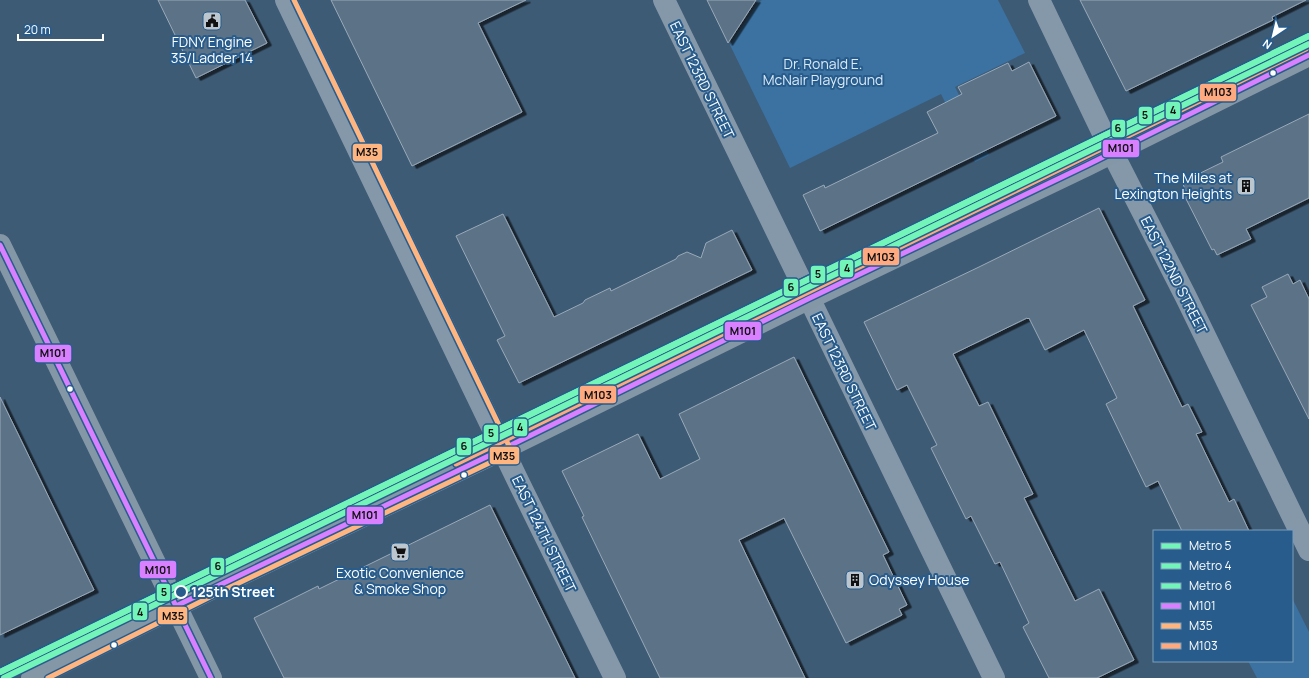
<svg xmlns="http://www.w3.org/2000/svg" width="1309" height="678" viewBox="0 0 1309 678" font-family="Manrope,sans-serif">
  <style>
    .green { fill: #3b72a1 }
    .building { fill: #5b7287; stroke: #99a9b8; filter: url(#shadow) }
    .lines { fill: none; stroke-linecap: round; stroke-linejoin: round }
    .minor { stroke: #8598a9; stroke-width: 22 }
    .major { stroke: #8497a7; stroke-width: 22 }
    .bus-1-casing { stroke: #275c8c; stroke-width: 8 }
    .bus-2-casing { stroke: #275c8c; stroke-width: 8 }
    .bus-3-casing { stroke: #275c8c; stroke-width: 8 }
    .bus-1 { stroke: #d880ff; stroke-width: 5 }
    .bus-2 { stroke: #ffb580; stroke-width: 5 }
    .bus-3 { stroke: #ffa980; stroke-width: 5 }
    .metro-1-casing { stroke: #275c8c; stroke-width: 9 }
    .metro-2-casing { stroke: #275c8c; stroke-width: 9 }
    .metro-3-casing { stroke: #275c8c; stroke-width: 9 }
    .metro-1 { stroke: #73f5b9; stroke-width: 6 }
    .metro-2 { stroke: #73f5b9; stroke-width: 6 }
    .metro-3 { stroke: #73f5b9; stroke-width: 6 }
    .bus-dot { fill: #fff; stroke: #275c8c; stroke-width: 1.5 }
    .stop-dot { fill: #275c8c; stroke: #fff; stroke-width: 2 }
    .labels { text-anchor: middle; stroke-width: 4; stroke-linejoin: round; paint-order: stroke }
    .poi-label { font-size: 14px; fill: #fff; stroke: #275c8c }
    .park-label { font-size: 14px; fill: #daeaf8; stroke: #275c8c }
    .street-label { font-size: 14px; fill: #fff; stroke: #275c8c }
    .stop-label { font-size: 14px; font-weight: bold; fill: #fff; stroke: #275c8c; text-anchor: start }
    .line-badge { stroke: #275c8c; stroke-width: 1.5 }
    .pale-badge-label { font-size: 11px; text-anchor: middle; font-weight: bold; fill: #111 }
  </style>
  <defs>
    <filter id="shadow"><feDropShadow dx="4.5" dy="2.5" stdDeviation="0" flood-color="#0009"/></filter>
  </defs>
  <rect width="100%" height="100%" fill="#3e5b75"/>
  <g class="green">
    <polygon points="762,0 998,0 1025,53 955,87 989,155 975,162 941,94 790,168 730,45 758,2"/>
    <polygon points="1292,598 1309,632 1309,678 1257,678 1248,661 1292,661"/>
  </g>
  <g class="building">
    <polygon points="158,0 245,0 267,43 196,78"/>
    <polygon points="331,0 526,0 478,23 522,112 412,166"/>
    <polygon points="707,0 756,0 728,43"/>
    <polygon points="1080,0 1306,0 1272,17 1273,20 1126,91"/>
    <polygon points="1029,62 1056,116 820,231 803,195 824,185 825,188 938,133 927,112 962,94 958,87 1008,63 1012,71"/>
    <polygon points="1309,114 1309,198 1246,229 1251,239 1217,255 1214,249 1212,250 1183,193 1186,191 1182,182 1223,162 1221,157"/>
    <polygon points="1099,208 1145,300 1133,306 1182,407 1188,404 1202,432 1196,434 1229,502 1234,499 1249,531 1182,531 1158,481 1146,487 1106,404 1117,398 1084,330 1045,350 1029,318 1028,319 1027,318 953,354 979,406 988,402 1033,494 1024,498 1075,601 1099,589 1134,660 1097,678 1049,678 1023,627 1029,623 1000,562 995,564 971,516 966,519 931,448 937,445 907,385 897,390 864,322 979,267"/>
    <polygon points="503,214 554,317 583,303 585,300 610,288 611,291 676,259 678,256 687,252 701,258 706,243 732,230 752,270 519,383 497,340 505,336 456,236"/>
    <polygon points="1288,274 1293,284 1300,280 1309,299 1309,419 1251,305 1267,297 1262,287"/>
    <polygon points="794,357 889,552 883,555 907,605 899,609 902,615 846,643 784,518 739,540 805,678 660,678 582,517 584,516 562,471 638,434 660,479 700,459 679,414"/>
    <polygon points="0,397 94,590 0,635"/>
    <polygon points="490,505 575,678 284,678 254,618 318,586 319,589"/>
  </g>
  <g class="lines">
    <g class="minor">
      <polyline points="286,0 519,483 615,678"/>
      <polyline points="664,0 994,678"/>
      <polyline points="1039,0 1112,152 1186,297 1309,550"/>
    </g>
    <g class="major">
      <polyline points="0,245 211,678"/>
      <polyline points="32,678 217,586 503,449 808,299 1087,165 1309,55"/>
    </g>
    <g class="bus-1-casing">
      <g id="bus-1">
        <polyline points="0,245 211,678"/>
        <polyline points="176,606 503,449 808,299 1087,165 1309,55"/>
      </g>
    </g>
    <g class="bus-2-casing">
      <polyline id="bus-2" points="48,678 220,592 506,455 510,451 509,446 294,0"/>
    </g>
    <g class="bus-3-casing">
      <path id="bus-3" d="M456 464C739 325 1023 189 1306 49"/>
    </g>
    <use href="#bus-1" class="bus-1"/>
    <use href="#bus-2" class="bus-2"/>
    <use href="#bus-3" class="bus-3"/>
    <g class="metro-1-casing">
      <polyline id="metro-1" points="0,672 1309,36"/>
    </g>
    <g class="metro-2-casing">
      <polyline id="metro-2" points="4,678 1309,44"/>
    </g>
    <g class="metro-3-casing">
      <polyline id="metro-3" points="0,672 1309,36"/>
    </g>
    <use href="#metro-1" class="metro-1"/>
    <use href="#metro-2" class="metro-2"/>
    <use href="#metro-3" class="metro-3"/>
  </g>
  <defs>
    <g id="civic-square" transform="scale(1)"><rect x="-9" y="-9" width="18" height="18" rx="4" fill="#bbc6cf" stroke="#275c8c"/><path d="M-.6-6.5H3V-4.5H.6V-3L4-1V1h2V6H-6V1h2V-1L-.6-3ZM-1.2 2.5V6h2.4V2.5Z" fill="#111"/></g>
    <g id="building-square" transform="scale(1)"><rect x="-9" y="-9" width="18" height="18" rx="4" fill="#bbc6cf" stroke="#275c8c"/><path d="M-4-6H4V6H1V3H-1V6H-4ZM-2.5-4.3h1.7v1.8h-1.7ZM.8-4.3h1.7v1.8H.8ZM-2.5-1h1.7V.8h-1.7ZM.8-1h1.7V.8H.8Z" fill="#111"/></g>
    <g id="supermarket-square" transform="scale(1)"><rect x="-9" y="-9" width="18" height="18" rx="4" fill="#bbc6cf" stroke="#275c8c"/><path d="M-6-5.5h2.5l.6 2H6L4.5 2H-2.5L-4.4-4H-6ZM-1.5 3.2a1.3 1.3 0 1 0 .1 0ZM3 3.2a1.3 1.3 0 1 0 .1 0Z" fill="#111"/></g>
  </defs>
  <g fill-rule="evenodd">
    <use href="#civic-square" x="212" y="21"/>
    <use href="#building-square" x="1246" y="186"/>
    <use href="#supermarket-square" x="400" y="552"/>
    <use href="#building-square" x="855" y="580"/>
  </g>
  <g class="bus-dot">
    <circle cx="1273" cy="73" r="3.5"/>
    <circle cx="70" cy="389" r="3.5"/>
    <circle cx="464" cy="475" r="3.5"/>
    <circle cx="114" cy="645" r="3.5"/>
  </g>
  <circle class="stop-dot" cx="181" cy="592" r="6"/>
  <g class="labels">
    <g class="poi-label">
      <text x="212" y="47">FDNY Engine<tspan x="212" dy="16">35/Ladder 14</tspan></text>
      <text x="1232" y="183" text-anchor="end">The Miles at<tspan x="1232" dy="16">Lexington Heights</tspan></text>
      <text x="400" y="578">Exotic Convenience<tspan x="400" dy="16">&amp; Smoke Shop</tspan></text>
      <text x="869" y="585" text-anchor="start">Odyssey House</text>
    </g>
    <g class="park-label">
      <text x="823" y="69">Dr. Ronald E.<tspan x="823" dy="16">McNair Playground</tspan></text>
    </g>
    <g class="street-label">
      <text transform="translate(702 80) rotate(64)" y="5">EAST 123RD STREET</text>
      <text transform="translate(1174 275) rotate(63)" y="5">EAST 122ND STREET</text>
      <text transform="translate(844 372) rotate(64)" y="5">EAST 123RD STREET</text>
      <text transform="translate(544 534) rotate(64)" y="5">EAST 124TH STREET</text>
    </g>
    <g class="stop-label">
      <text x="191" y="597">125th Street</text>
    </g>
  </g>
  <g class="line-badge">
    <rect x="1199" y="83" width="38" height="19" rx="4" fill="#ffa980"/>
    <rect x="1165" y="101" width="16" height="19" rx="4" fill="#73f5b9"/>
    <rect x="1138" y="106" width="15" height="19" rx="4" fill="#73f5b9"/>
    <rect x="1111" y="119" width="15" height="19" rx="4" fill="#73f5b9"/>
    <rect x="1102" y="139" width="38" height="19" rx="4" fill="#d880ff"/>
    <rect x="352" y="143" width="31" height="19" rx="4" fill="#ffb580"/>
    <rect x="862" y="247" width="38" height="19" rx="4" fill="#ffa980"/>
    <rect x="839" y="259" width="15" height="19" rx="4" fill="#73f5b9"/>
    <rect x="810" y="265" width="16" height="19" rx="4" fill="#73f5b9"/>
    <rect x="783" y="278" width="16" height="19" rx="4" fill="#73f5b9"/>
    <rect x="724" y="321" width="38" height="20" rx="4" fill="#d880ff"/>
    <rect x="34" y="344" width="38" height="19" rx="4" fill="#d880ff"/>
    <rect x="579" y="385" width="38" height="19" rx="4" fill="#ffa980"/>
    <rect x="513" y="418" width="15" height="19" rx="4" fill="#73f5b9"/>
    <rect x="483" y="424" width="16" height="19" rx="4" fill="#73f5b9"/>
    <rect x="456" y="437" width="16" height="19" rx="4" fill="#73f5b9"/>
    <rect x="489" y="446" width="31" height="19" rx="4" fill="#ffb580"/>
    <rect x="346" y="506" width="38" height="19" rx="4" fill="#d880ff"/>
    <rect x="210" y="557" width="15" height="19" rx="4" fill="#73f5b9"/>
    <rect x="139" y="560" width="38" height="19" rx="4" fill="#d880ff"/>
    <rect x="156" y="583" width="15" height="19" rx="4" fill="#73f5b9"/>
    <rect x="132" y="602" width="16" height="19" rx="4" fill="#73f5b9"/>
    <rect x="157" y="606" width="31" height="19" rx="4" fill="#ffb580"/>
  </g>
  <g class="pale-badge-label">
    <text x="1218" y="96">M103</text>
    <text x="1173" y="114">4</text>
    <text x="1145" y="119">5</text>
    <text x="1118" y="132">6</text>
    <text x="1121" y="152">M101</text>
    <text x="367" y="156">M35</text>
    <text x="881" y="261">M103</text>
    <text x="847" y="272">4</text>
    <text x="818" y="278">5</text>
    <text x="791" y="291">6</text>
    <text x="743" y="335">M101</text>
    <text x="53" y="357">M101</text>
    <text x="598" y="399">M103</text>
    <text x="520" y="431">4</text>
    <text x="491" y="437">5</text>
    <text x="464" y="450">6</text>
    <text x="504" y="460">M35</text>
    <text x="365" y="519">M101</text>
    <text x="218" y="570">6</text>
    <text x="158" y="574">M101</text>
    <text x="164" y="596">5</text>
    <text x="140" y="616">4</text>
    <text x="173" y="620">M35</text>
  </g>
  <rect x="1153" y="530" width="140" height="132" fill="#275c8c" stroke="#7d9dba"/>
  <rect x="1161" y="543" width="20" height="6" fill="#73f5b9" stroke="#7d9dba"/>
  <text x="1189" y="550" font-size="12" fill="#ffffff">Metro 5</text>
  <rect x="1161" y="563" width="20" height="6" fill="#73f5b9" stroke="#7d9dba"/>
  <text x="1189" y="570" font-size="12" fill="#ffffff">Metro 4</text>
  <rect x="1161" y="583" width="20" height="6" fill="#73f5b9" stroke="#7d9dba"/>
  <text x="1189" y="590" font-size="12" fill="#ffffff">Metro 6</text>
  <rect x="1161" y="603" width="20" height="6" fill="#d880ff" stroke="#7d9dba"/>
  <text x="1189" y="610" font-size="12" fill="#ffffff">M101</text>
  <rect x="1161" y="623" width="20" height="6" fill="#ffb580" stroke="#7d9dba"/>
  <text x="1189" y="630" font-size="12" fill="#ffffff">M35</text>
  <rect x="1161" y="643" width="20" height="6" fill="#ffa980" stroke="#7d9dba"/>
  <text x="1189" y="650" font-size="12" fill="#ffffff">M103</text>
  <g transform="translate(1273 36) rotate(215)" stroke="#275c8c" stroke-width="3" paint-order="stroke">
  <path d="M0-3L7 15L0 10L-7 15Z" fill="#ffffff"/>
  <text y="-6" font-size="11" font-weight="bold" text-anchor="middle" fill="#ffffff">N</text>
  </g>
  <path d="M18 34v6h85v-6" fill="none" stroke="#ffffff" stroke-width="2"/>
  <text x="24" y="34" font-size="12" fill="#ffffff" stroke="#275c8c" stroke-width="3" paint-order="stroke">20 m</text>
</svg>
